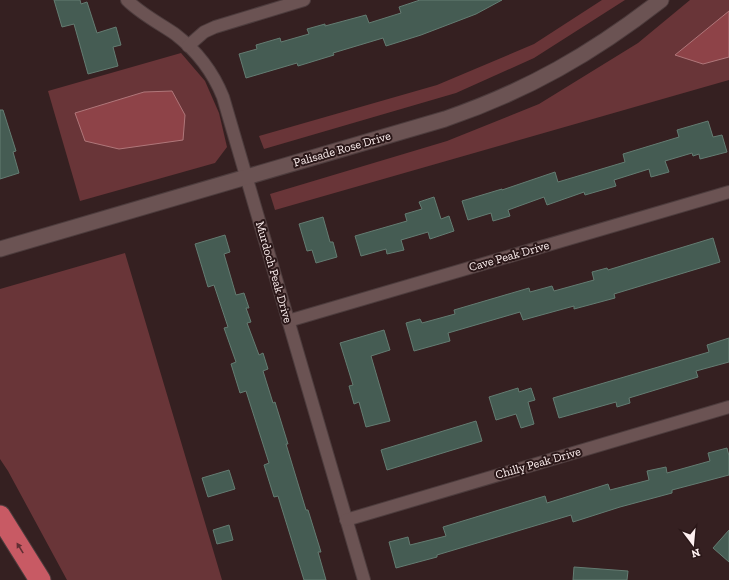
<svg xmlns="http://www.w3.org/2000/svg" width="729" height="580" viewBox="0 0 729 580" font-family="'Zilla Slab',serif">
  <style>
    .green { fill: #693538 }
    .water { fill: #8e4348; stroke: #b0777a }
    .building { fill: #455c53; stroke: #647c72 }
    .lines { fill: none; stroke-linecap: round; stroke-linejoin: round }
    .minor-casing { stroke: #4d3c3d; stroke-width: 14 }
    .tertiary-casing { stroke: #4d3c3d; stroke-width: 17 }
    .trunk-casing { stroke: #4d3c3d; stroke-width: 23 }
    .minor { stroke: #6b5353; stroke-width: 12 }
    .tertiary { stroke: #6b5353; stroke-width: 15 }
    .trunk { stroke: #c85a64; stroke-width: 21 }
    .oneway { fill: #612e33 }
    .labels { text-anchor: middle; stroke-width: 4; stroke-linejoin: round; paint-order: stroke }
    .street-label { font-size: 12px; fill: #fef0f0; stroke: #2a1718 }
  </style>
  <rect width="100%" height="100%" fill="#352021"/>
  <g class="green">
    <polygon points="602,0 625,0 534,58 456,93 264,149 259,136 437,85 534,44"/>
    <polygon points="690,0 729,0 729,80 275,210 270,194 447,141 539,104 638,43"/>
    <polygon points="181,53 205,81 219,113 227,147 215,163 80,201 48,91"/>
    <polygon points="125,253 222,580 67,580 8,471 0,459 0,289"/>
  </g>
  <g class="water">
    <polygon points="729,11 729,57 703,64 675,55"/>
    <polygon points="172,91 185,115 183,140 119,149 85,141 75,113 144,92"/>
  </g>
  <g class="building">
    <polygon points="54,0 80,0 81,4 87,2 97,33 116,27 121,45 113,47 118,66 88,74 74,24 62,27"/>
    <polygon points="420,0 502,0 476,14 421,35 386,46 383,38 333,53 334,55 298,66 297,63 246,78 239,54 257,49 256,45 280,38 281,42 309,34 307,29 325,24 325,26 366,15 369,23 401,13 399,7"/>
    <polygon points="0,110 3,110 16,151 13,152 19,173 0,179"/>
    <polygon points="708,121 713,137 722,135 727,152 700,159 699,154 693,156 692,153 665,161 669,172 651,177 649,169 614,180 616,186 585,195 584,192 547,205 544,197 508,210 510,216 493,221 491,213 468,220 462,201 502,189 502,190 555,172 558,182 625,162 623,154 679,137 677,130"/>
    <polygon points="434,197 441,219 449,216 454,231 430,239 428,232 401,240 404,250 387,254 386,249 361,256 355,236 407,221 405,214 422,209 419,202"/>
    <polygon points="323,217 330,242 333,242 337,257 316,263 312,250 307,251 299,224"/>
    <polygon points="225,235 230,252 224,254 236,295 244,293 249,308 246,308 251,322 247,323 259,355 263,353 268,369 263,371 273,403 275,402 288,444 286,444 306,510 308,510 321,552 318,552 326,580 304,580 278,496 274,497 264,465 269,463 246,391 240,393 231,364 236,362 224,328 228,327 214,285 208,287 195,244"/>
    <polygon points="713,238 720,262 614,294 615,298 574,309 574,306 523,320 520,312 448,333 450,341 414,351 406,323 420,319 422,323 455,314 454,310 529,288 530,292 552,286 554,291 594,280 592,272 607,268 608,270"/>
    <polygon points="384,330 390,350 371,356 390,421 366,427 359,402 354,404 349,386 353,385 340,343"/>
    <polygon points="729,338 729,362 696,371 698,377 629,398 630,403 617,407 616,402 559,418 553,398 709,352 707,345"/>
    <polygon points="518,388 519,392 531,388 535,400 528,402 534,424 521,428 516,414 496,420 489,397"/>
    <polygon points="476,421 482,441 387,470 381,450"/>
    <polygon points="727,448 729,456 729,475 672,490 672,493 620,507 573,522 571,515 437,555 437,557 396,568 389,542 408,537 410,545 446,536 443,527 545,496 547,503 608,484 610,490 649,480 647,471 666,467 667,473 710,461 708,453"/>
    <polygon points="229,470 235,489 208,497 202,478"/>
    <polygon points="229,525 233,540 217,544 213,530"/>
    <polygon points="729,530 729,562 713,548"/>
    <polygon points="574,567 628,571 627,580 573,580"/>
  </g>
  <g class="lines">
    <g class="minor-casing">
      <g id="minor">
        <path d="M127 0C141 14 159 23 175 34 197 51 213 72 223 97L364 580"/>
        <polyline points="188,46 204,32 215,27 304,0"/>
        <polyline points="288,321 729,192"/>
        <polyline points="346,520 729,407"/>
      </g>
    </g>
    <g class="tertiary-casing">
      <path id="tertiary" d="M0 249 445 119C527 91 593 53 661 0"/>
    </g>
    <g class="trunk-casing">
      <polyline id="trunk" points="0,516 40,580"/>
    </g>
    <use href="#minor" class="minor"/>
    <use href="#tertiary" class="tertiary"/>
    <use href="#trunk" class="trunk"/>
  </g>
  <defs><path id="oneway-solid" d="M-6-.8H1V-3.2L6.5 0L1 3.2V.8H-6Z"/></defs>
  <use class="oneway" href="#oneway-solid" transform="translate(20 548) rotate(-122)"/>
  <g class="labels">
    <g class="street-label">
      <text transform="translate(342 149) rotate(-16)" y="4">Palisade Rose Drive</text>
      <text transform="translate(509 256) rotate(-16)" y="4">Cave Peak Drive</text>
      <text transform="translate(274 272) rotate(74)" y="4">Murdoch Peak Drive</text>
      <text transform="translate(538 463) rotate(-16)" y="4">Chilly Peak Drive</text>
    </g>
  </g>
  <g transform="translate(693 544) rotate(164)" stroke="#2a1718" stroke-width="3" paint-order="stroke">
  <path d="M0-3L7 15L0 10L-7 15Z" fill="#fef0f0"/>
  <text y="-6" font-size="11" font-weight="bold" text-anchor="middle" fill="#fef0f0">N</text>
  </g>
</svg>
